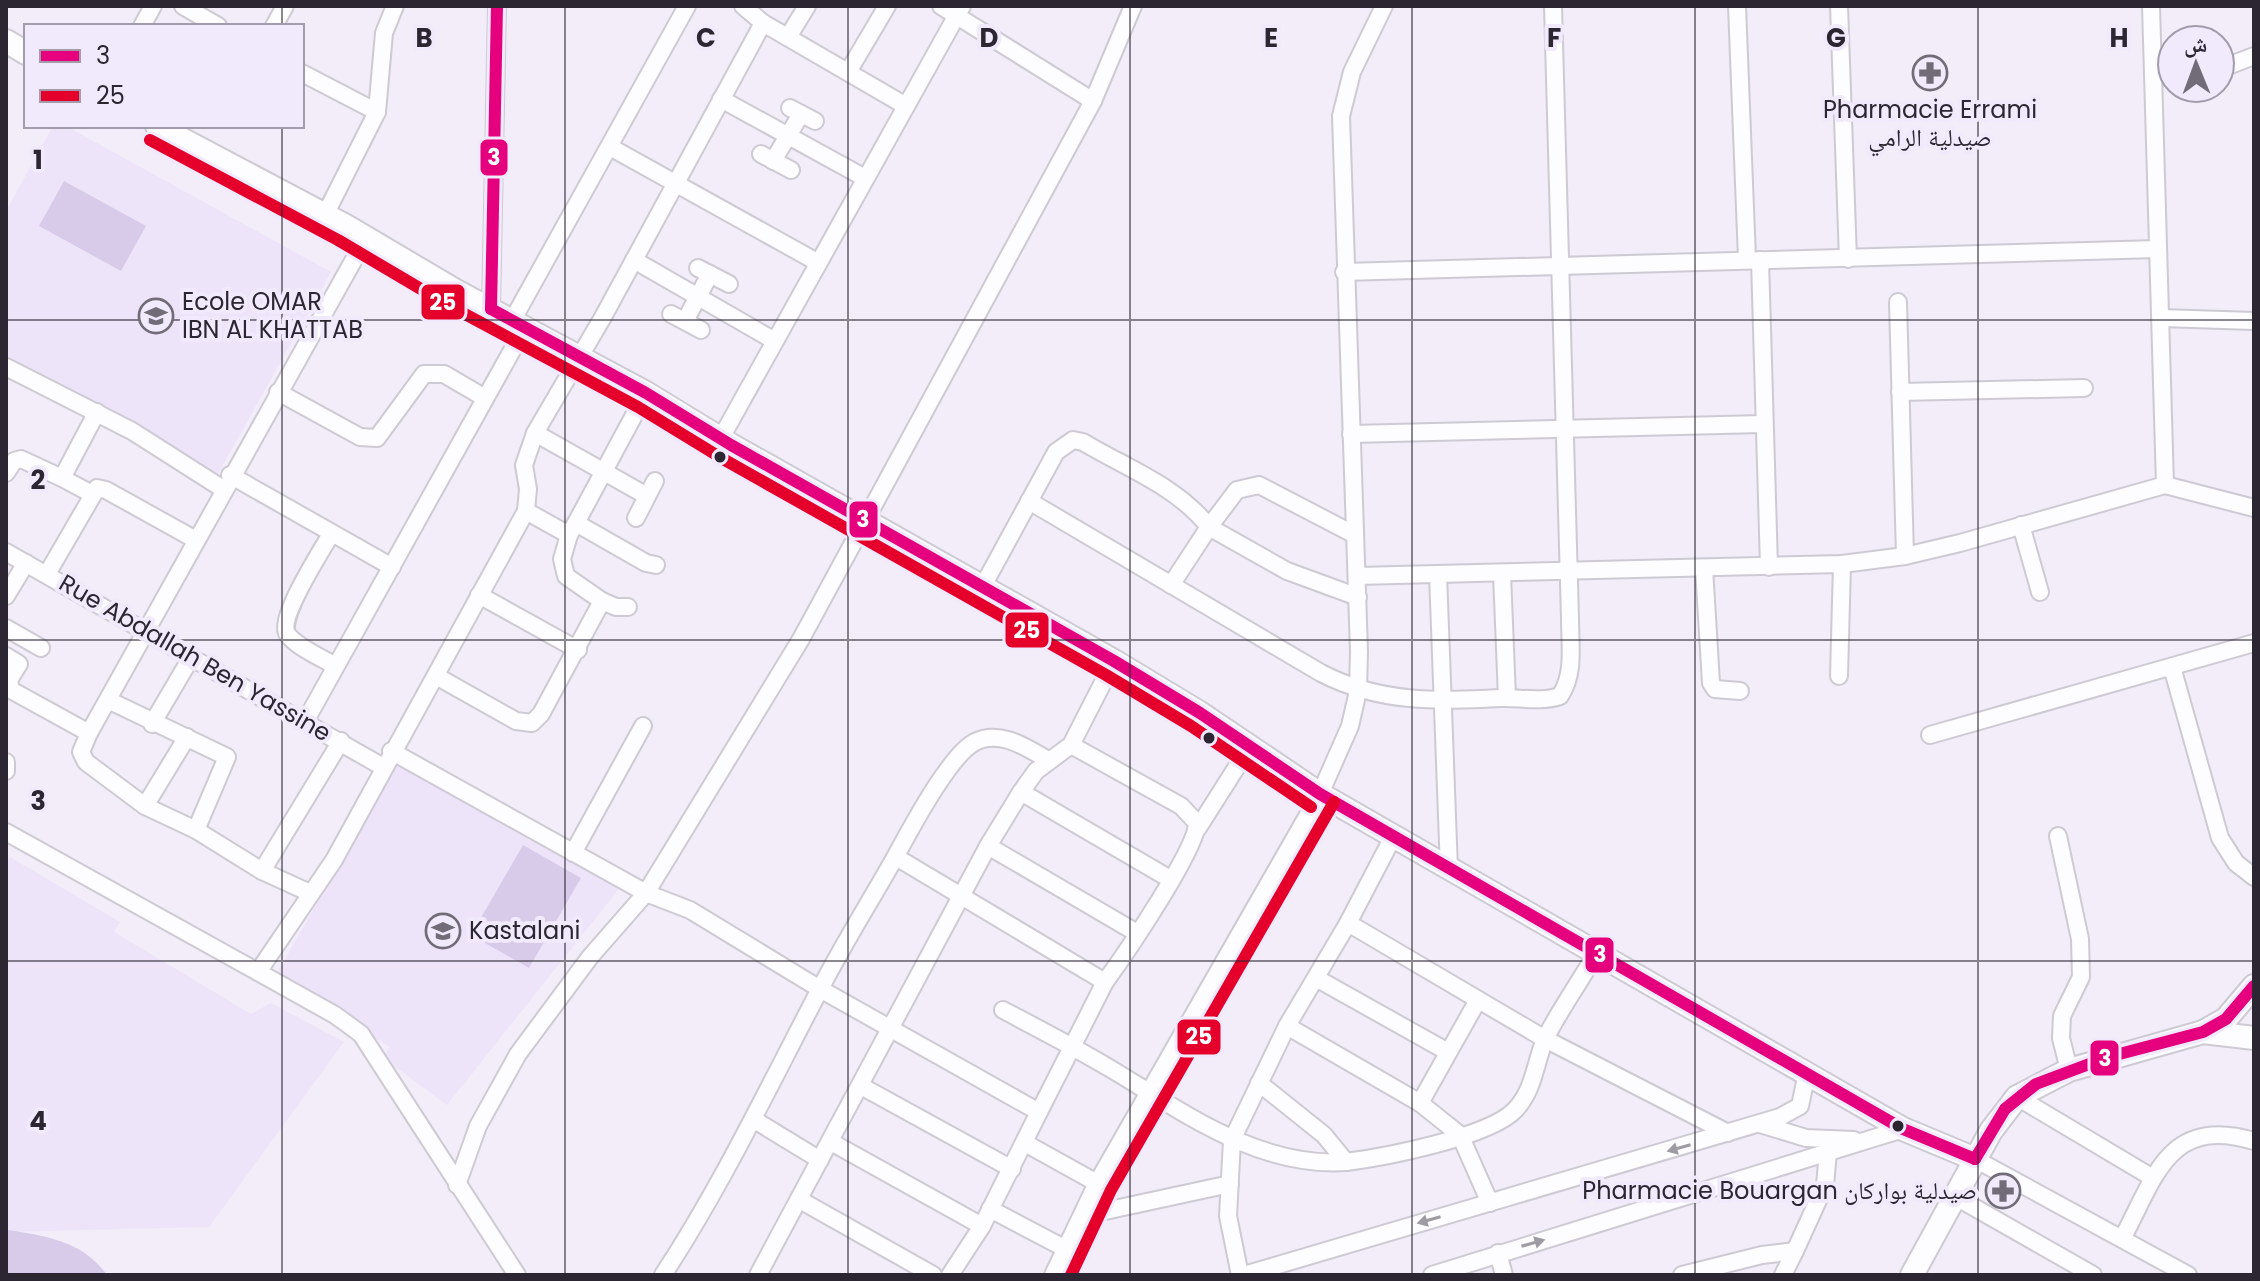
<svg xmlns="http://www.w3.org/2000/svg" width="2260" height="1281" viewBox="0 0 2260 1281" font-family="Poppins,'Noto Naskh Arabic',sans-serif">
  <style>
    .built { fill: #eee4fa }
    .green { fill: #d8cbe9 }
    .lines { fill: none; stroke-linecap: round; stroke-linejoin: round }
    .street-casing { stroke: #cecad4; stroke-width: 20 }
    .secondary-casing { stroke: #cecad4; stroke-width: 26 }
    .street { stroke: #fdfcfe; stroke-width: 16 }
    .secondary { stroke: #fdfcfe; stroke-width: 22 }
    .bus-1-casing { stroke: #f1e9fc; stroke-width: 18 }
    .bus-2-casing { stroke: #f1e9fc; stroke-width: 18 }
    .bus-1 { stroke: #e5007d; stroke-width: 12 }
    .bus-2 { stroke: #e4002b; stroke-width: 12 }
    .oneway { fill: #9e9ca2 }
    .grid { fill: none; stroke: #2b2631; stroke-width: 2; stroke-opacity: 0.55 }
    .bus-dot { fill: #2b2631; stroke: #f1e9fc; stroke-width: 3 }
    .labels { text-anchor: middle; stroke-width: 8; stroke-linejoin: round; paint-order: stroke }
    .poi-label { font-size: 24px; fill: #2b2631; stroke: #f1e9fc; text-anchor: start }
    .street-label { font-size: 24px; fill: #2b2631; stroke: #f1e9fc }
    .grid-label { font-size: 26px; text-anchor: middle; font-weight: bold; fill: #2b2631; stroke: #f1e9fc; stroke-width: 8; stroke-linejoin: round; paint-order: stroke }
    .line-badge { stroke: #f1e9fc; stroke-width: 3 }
    .badge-label { font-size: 22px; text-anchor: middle; font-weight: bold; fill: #fff }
  </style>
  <rect width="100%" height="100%" fill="#f2edf8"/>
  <g class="built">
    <polygon points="53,126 66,126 331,272 214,481 6,360 6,211"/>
    <polygon points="398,760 622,885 447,1105 382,1057 390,1047 275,977"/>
    <polygon points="10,857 120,922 114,932 251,1014 271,1003 344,1042 209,1227 6,1232 6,864"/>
  </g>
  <g class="green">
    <polygon points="64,181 146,226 121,271 39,226"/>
    <polygon points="523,845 581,878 529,968 471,935"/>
    <path d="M8 1230C46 1236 83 1241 107 1275H6Z"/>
  </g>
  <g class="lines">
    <g class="street-casing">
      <g id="street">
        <polyline points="183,6 218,26"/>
        <polyline points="743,6 763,23"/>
        <polyline points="941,6 1093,101"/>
        <polyline points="1737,6 1747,259"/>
        <polyline points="1839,6 1848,259"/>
        <polyline points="2151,6 2165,485"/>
        <polyline points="142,26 153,6"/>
        <polyline points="274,26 285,6"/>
        <polyline points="788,37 807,6"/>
        <polyline points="2153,69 2172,70"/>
        <polyline points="2220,69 2254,56"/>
        <polyline points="848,72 887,6"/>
        <polyline points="302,73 377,112"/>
        <polyline points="721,99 865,178"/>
        <polyline points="790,108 815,121"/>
        <polyline points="610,147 817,262"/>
        <polyline points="761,154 791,170"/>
        <polyline points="773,161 801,114"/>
        <polyline points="325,215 377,112 384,33 395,6"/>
        <polyline points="634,260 773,340"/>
        <polyline points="1760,260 1769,567"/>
        <polyline points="698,268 729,284"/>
        <polyline points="1344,272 2158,249"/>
        <polyline points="1898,302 1905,556"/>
        <polyline points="491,309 497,6"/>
        <polyline points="671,314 701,330"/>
        <polyline points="2161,318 2254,321"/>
        <polyline points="512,321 687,6"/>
        <polyline points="685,321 710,274"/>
        <polyline points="6,367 132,431 223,489"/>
        <polyline points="278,392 360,437 377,438 424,374 444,374 485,398"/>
        <polyline points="1900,392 2084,388"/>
        <polyline points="535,433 647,496"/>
        <polyline points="1351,434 1763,424"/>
        <polyline points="721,438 962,6"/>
        <polyline points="6,473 14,461 21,459 62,478"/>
        <polyline points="230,475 392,567"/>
        <polyline points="92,494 62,478 97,412"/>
        <path d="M1029 501 1321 673C1381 704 1438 701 1504 698 1522 698 1543 702 1560 696 1575 674 1570 645 1570 619L1553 6"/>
        <polyline points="526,511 569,535 576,523 646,563 656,565"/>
        <polyline points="636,518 655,481"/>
        <polyline points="576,523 646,393"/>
        <polyline points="2021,525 2040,592"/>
        <path d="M331 534C322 550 276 620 288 635 298 648 321 657 335 666"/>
        <polyline points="569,535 562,559 566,576 602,601"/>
        <polyline points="1355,535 1259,485 1237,490 1209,527 1287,571 1358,597"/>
        <polyline points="6,552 383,767"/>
        <polyline points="1704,568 1711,683 1715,689 1740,691"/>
        <polyline points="47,574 97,488 106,490 196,540"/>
        <polyline points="1438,574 1449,870"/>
        <polyline points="1502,574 1507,698"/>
        <polyline points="1357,576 1842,564 1905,556 1960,543 2165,485 2254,508"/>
        <path d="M983 586 1056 452 1073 440 1083 442C1126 468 1177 486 1209 527L1171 585"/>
        <polyline points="479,595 578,650"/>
        <polyline points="6,596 26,563"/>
        <polyline points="6,628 41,648"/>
        <polyline points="6,656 19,664 9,680 11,690 89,733 366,238"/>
        <polyline points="2172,667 2220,838 2236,863 2254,877"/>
        <polyline points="436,676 516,721 532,723 541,714 602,601 616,607 628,607"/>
        <polyline points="1839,676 1842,564"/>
        <polyline points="108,700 227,757 196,830"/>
        <polyline points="306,720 524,329"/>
        <polyline points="152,724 192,656"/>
        <polyline points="89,733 81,752 86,762 145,806 196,830 262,871 310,893"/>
        <polyline points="1930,735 2254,643"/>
        <polyline points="391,751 646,893 690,910 820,989 1039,1112 982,1226 950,1275"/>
        <polyline points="6,762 6,771"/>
        <polyline points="1021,792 1036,771 1071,745 1114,661"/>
        <polyline points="145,806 187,737"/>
        <polyline points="1198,828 1250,746"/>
        <polyline points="6,832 258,972"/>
        <polyline points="2058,836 2080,939 2081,977 2062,1016 2061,1038 2069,1070"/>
        <polyline points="988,846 1137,933"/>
        <polyline points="573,853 643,726"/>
        <path d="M896 857 1105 982C1124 956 1197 849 1197 823L1181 806 1071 745"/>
        <polyline points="262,871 341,741"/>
        <polyline points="1348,923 1393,837"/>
        <polyline points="1316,978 1448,1052"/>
        <path d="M1003 1010C1039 1029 1076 1048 1111 1069 1183 1112 1258 1168 1346 1162"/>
        <polyline points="1287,1026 1420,1103 1478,1000"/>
        <path d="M1259 1083 1324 1135 1346 1162C1385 1157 1489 1137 1515 1110 1535 1089 1535 1061 1546 1037 1561 1008 1581 980 1597 952"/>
        <polyline points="861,1086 1012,1169"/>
        <polyline points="2017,1097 2153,1178"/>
        <polyline points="1420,1103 1460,1135 1490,1203"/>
        <polyline points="1039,1112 1105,982"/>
        <polyline points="753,1119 820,1160"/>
        <polyline points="1760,1124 1806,1138 1854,1140"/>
        <polyline points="831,1142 982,1226"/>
        <polyline points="1025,1143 1097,1183"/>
        <polyline points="1975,1159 2188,1275"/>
        <polyline points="457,1185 478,1126 518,1054 590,957 646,893 801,639 1093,101 1133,6"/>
        <polyline points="1956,1197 2093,1275"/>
        <polyline points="800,1200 933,1275"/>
        <polyline points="990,1209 1066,1249"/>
        <polyline points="1082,1216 1230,1184"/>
        <path d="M2122 1239C2155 1178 2168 1115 2254 1141"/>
        <polyline points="1498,1253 1504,1275"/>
        <polyline points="517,1275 361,1034 335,1015 258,972 334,860 526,511 528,489 524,465 535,433 603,317 763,23 906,106"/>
        <path d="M663 1275C722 1185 768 1088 818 993 841 948 868 905 893 861 908 834 949 755 975 742 1000 729 1027 748 1048 760"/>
        <polyline points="758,1275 988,846 1021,792 1170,879"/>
        <polyline points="1053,1275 1097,1183 1320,794 1350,726 1358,691 1359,651 1341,116 1352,72 1384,6"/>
        <polyline points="1240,1275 1228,1216 1232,1140 1287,1026 1348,923 1545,1039 1728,1133"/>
        <polyline points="1244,1275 1780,1117 1800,1106 1807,1073"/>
        <polyline points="1432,1275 1903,1129"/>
        <polyline points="1682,1275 1762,1255 1795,1251 1825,1185 1828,1152"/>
        <polyline points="1783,1275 1795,1251"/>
      </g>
    </g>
    <g class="secondary-casing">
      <g id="secondary">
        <polyline points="6,41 26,53"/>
        <polyline points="157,126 346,226 456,291 646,393 731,445 1114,661 1200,713 1320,794 1903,1129 1975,1159"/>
        <polyline points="2203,1032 2254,1038"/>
        <polyline points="1912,1275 1991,1131 2017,1097 2069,1070 2203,1032 2226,1019 2254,986"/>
      </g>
    </g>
    <use href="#street" class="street"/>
    <use href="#secondary" class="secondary"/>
    <g class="bus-1-casing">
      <g id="bus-1">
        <polyline points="491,309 646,393 731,445 1114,661 1200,713 1320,794 1903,1129 1975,1159"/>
        <polyline points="491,309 497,6"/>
        <polyline points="1975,1159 2005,1109 2036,1084 2108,1057 2203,1032 2226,1019 2254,986"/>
      </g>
    </g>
    <g class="bus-2-casing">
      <g id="bus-2">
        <polyline points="150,140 338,240 448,305 638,407 723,459 1106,675 1191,726 1311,807"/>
        <polyline points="1071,1275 1111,1190 1334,802"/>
      </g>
    </g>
    <use href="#bus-1" class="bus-1"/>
    <use href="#bus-2" class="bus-2"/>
  </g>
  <defs><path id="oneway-solid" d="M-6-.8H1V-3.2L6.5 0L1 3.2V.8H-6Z" transform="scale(2)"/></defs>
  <g class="oneway">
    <use href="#oneway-solid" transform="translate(1679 1148) rotate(164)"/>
    <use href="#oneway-solid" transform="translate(1429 1220) rotate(164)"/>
    <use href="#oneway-solid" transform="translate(1533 1243) rotate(-16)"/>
  </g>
  <path class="grid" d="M282 6V26M565 6V1275M848 6V1275M1130 6V1275M1412 6V1275M1695 6V1275M1978 6V1275M282 126V1275M6 320H2254M6 640H2254M6 961H2254"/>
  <defs>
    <g id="pharmacy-ring" transform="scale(1.8)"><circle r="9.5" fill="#f1e9fc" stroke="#716c77" stroke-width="1.5"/><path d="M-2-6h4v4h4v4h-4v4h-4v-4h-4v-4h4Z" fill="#716c77"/></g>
    <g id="school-ring" transform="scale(1.8)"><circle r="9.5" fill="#f1e9fc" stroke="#716c77" stroke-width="1.5"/><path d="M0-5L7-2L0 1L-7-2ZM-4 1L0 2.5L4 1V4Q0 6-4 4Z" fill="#716c77"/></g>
  </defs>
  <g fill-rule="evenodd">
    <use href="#pharmacy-ring" x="1930" y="73"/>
    <use href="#school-ring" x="156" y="316"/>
    <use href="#school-ring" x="443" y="931"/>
    <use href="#pharmacy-ring" x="2003" y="1191"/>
  </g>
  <g class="bus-dot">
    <circle cx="720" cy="457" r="7"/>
    <circle cx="1209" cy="738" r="7"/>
    <circle cx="1898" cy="1126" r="7"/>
  </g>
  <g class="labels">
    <g class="poi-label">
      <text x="1930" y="118" text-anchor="middle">Pharmacie Errami<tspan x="1930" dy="28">صيدلية الرامي</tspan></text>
      <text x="182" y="310">Ecole OMAR<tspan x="182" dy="28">IBN AL KHATTAB</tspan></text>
      <text x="469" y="939">Kastalani</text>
      <text x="1977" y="1199" text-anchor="end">Pharmacie Bouargan صيدلية بواركان</text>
    </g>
    <g class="street-label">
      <text transform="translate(195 658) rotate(30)" y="8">Rue Abdallah Ben Yassine</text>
    </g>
  </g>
  <g class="grid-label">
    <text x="424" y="47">B</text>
    <text x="706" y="47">C</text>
    <text x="989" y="47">D</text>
    <text x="1271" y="47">E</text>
    <text x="1554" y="47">F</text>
    <text x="1836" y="47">G</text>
    <text x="2119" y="47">H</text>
    <text x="38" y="169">1</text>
    <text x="38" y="489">2</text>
    <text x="38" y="810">3</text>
    <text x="38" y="1130">4</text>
  </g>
  <g class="line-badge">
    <rect x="479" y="138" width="30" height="39" rx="8" fill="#e5007d"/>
    <rect x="420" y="283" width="46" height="38" rx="8" fill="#e4002b"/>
    <rect x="848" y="500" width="31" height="39" rx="8" fill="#e5007d"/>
    <rect x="1004" y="611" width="46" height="38" rx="8" fill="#e4002b"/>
    <rect x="1584" y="936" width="31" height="38" rx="8" fill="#e5007d"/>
    <rect x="1176" y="1018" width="46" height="38" rx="8" fill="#e4002b"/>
    <rect x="2089" y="1039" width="31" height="38" rx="8" fill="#e5007d"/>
  </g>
  <g class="badge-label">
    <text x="494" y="165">3</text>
    <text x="443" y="310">25</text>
    <text x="863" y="527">3</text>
    <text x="1027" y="638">25</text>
    <text x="1600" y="962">3</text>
    <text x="1199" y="1044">25</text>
    <text x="2105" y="1066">3</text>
  </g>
  <rect width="2260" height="1281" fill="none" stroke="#2b2631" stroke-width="16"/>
  <rect x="24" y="24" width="280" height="104" fill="#f1e9fc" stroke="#a29bab" stroke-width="2"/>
  <rect x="40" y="50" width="40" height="12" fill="#e5007d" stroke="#a29bab" stroke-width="2"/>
  <text x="96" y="64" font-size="24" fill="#2b2631">3</text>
  <rect x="40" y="90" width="40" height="12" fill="#e4002b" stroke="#a29bab" stroke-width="2"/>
  <text x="96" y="104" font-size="24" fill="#2b2631">25</text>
  <g transform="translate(2196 64) rotate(359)"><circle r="38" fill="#f1e9fc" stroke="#a29bab" stroke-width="2"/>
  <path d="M0-6L14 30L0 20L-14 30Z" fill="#716c77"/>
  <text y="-12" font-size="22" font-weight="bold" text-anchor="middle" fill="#2b2631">ش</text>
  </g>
</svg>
